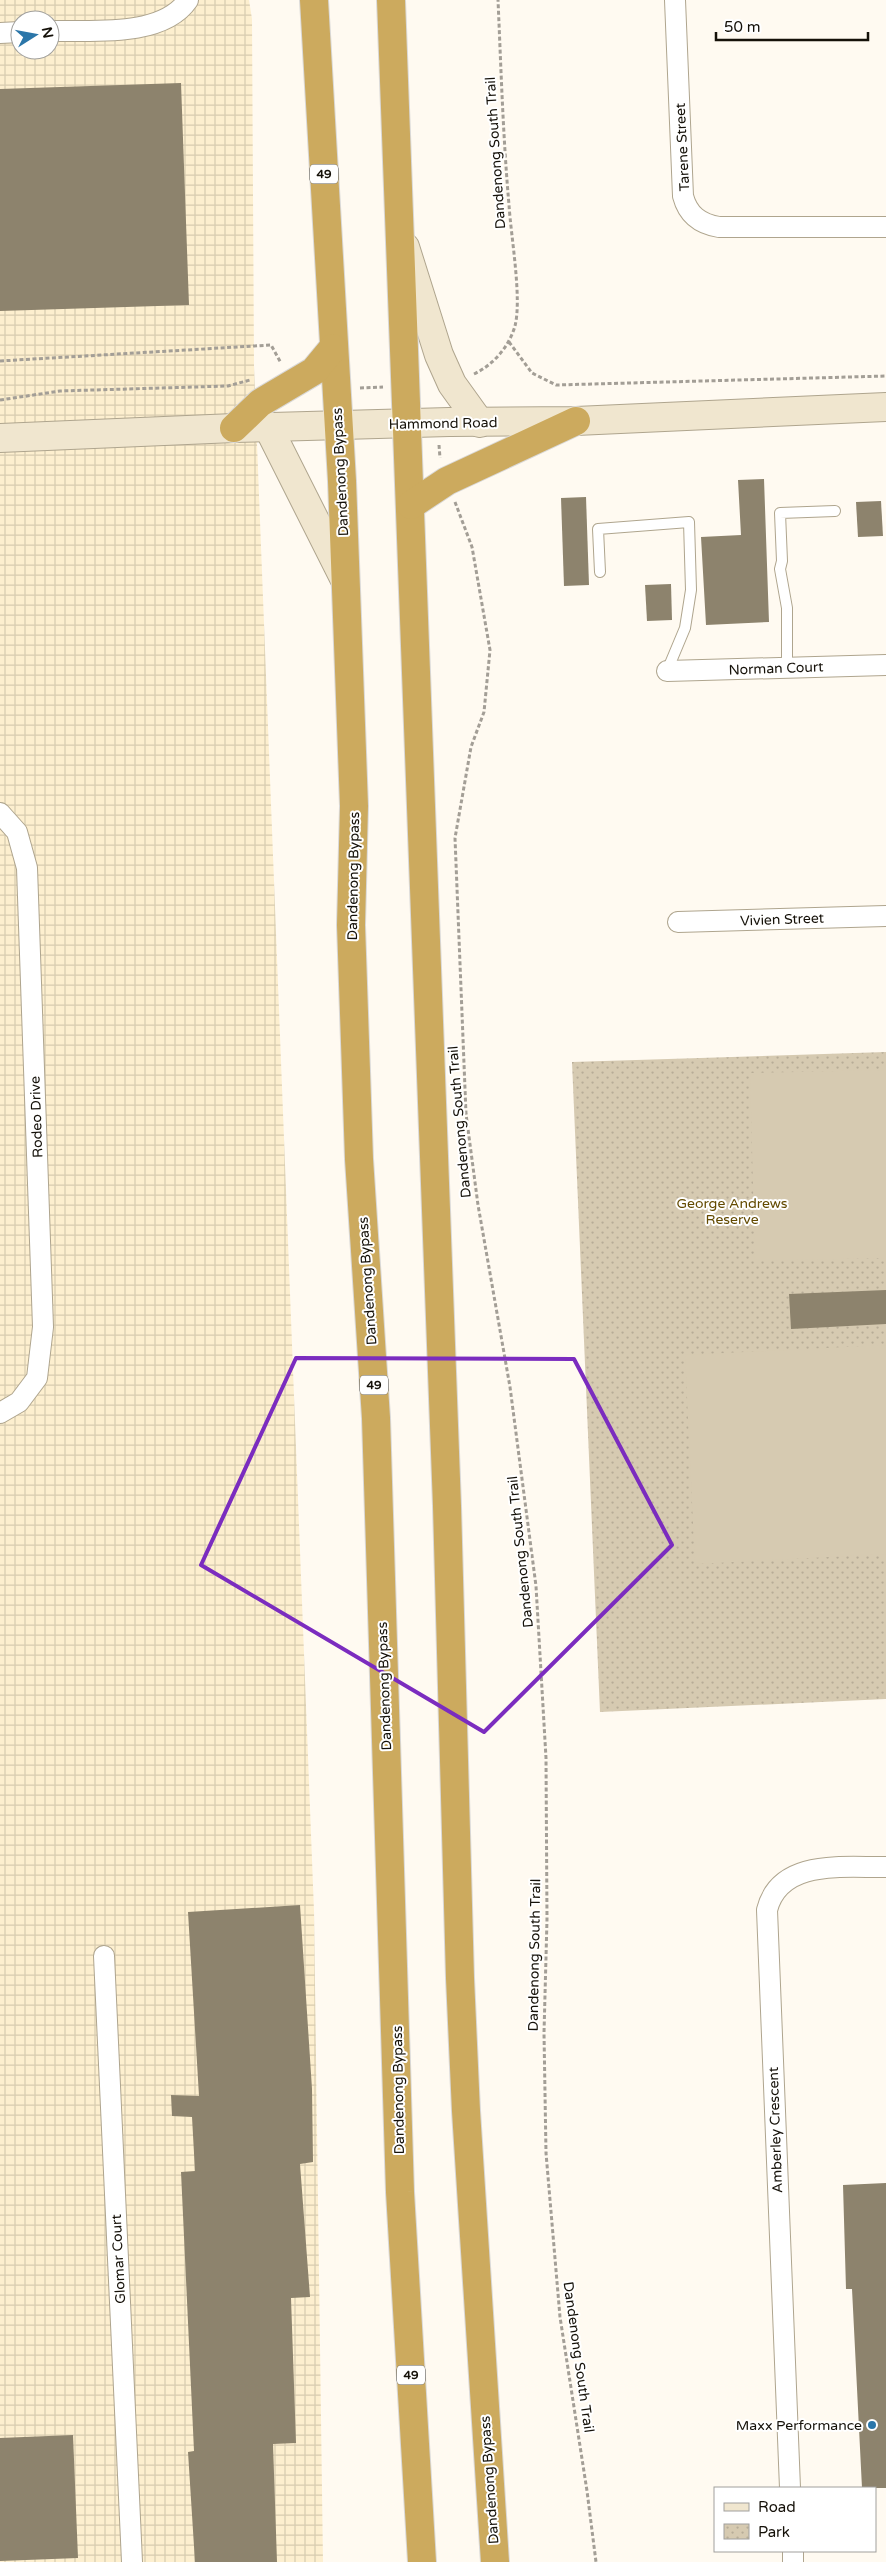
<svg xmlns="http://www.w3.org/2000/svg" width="886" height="2562" viewBox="0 0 886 2562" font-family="'Varela Round',sans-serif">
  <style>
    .industrial { fill: url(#industrial-grid); fill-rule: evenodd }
    .park { fill: url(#park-dots) }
    .garden { fill: #d6cab1 }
    .building { fill: #8d836d }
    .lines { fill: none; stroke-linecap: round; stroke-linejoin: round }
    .lane-casing { stroke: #afa58e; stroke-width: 12 }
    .street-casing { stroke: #afa58e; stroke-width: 22 }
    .secondary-casing { stroke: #afa58e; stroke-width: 30 }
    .highway-casing { stroke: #dad9d8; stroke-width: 30 }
    .path { stroke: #a39e96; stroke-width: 3; stroke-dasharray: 4 2.5; stroke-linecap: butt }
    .lane { stroke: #fff; stroke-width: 10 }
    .street { stroke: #fff; stroke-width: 20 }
    .secondary { stroke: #f0e6cf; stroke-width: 28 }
    .highway { stroke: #ccaa5e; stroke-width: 28 }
    .marked { fill: none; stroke: #7b2cbf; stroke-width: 4; stroke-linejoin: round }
    .poi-dot { fill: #2b76a9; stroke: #fff; stroke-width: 2 }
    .labels { text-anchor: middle; stroke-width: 4; stroke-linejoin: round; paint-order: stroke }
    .shield { fill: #fff; stroke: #5b5853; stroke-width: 1 }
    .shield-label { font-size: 12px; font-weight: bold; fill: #151109 }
    .street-label { font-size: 14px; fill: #151109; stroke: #fff }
    .park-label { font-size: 14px; fill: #634a00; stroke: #fff }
    .poi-label { font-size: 14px; fill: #151109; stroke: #fff; text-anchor: end }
  </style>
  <defs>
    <pattern id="industrial-grid" width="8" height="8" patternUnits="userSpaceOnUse" patternTransform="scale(1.25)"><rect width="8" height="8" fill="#fdefcf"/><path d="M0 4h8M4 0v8" fill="none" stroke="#d8ccb0"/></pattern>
    <pattern id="park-dots" width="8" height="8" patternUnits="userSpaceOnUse" patternTransform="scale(1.25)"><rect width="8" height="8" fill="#d6cab1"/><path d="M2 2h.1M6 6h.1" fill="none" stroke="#b7ac97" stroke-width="1.8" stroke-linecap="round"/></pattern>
  </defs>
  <rect width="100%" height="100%" fill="#fffaf1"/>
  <path class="industrial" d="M0 0H249L252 19 254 366 314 1911 323 2562H0ZM20 20H50V50H20Z"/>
  <polygon class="park" points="886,1052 886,1699 600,1712 572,1062"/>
  <g class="garden">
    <polygon points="886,1070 886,1258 755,1261 750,1073"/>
    <polygon points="886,1345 886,1554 695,1564 685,1355"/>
  </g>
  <g class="building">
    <polygon points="181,83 189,305 0,311 0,89"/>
    <polygon points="764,479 769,622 706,625 701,537 741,535 738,480"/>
    <polygon points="586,497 589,585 564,586 561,498"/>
    <polygon points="881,501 883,536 858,537 856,502"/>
    <polygon points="671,584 672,620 647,621 645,585"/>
    <polygon points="886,1290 886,1324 791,1329 789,1294"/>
    <polygon points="300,1905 312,2089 313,2162 300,2164 310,2297 291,2298 296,2443 273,2444 277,2562 195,2562 188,2452 194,2451 181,2172 195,2171 192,2117 172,2116 171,2095 199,2096 188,1912"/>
    <polygon points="886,2183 886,2488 862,2488 852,2289 846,2289 843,2185"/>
    <polygon points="73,2435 78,2558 0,2561 0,2438"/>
  </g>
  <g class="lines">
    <g class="lane-casing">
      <g id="lane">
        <polyline points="600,572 598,529 689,522 691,590 685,628 667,671"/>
        <polyline points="787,668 787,608 780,569 782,561 780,513 835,511"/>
      </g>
    </g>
    <g class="street-casing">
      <g id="street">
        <path d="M675 0 683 196C688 215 700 224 719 227H886"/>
        <path d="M50 31C91 30 162 38 188 0"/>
        <polyline points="0,33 20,32"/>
        <polyline points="667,671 886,665"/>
        <polyline points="0,813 17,832 27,868 43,1327 37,1378 19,1402 0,1413"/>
        <polyline points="678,922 886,916"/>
        <polyline points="104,1956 132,2562"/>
        <path d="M790 2488 767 1910C780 1858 845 1868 886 1867"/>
        <polyline points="793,2551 793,2562"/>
      </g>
    </g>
    <g class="secondary-casing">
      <g id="secondary">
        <polyline points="405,247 439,355 452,384 480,423"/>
        <polyline points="268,427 344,578"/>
        <polyline points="0,438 234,428 449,422 576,421 886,407"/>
      </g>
    </g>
    <g class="highway-casing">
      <g id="highway">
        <polyline points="314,0 342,481 354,806 351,925 359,1159 376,1418 400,2192 422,2562"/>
        <polyline points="391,0 447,1506 460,1978 466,2111 495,2562"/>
        <polyline points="234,428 260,403 314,371 333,348"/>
        <polyline points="411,505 447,481 576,421"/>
      </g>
    </g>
    <g class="path">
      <polyline points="509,342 532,373 556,385 886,376"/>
      <polyline points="0,361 271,345 281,363"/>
      <path d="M474 374C493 365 509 347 515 326 522 298 511 237 509 205 503 137 501 68 498 0"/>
      <polyline points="360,388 383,387"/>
      <polyline points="0,400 60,391 228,386 250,380"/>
      <polyline points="439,445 440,458"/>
      <polyline points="455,502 472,547 490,650 484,712 471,747 455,838 466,1114 478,1205 510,1387 536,1586 546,1758 547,1919 544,2033 546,2153 560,2317 587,2491 596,2562"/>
    </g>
    <use href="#lane" class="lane"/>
    <use href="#street" class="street"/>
    <use href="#secondary" class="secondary"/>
    <use href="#highway" class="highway"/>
  </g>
  <path class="marked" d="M296 1358 574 1359 672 1545 484 1732 201 1565Z"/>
  <circle class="poi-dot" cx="872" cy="2425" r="5"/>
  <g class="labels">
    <g class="shield">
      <rect x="310" y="164.5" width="28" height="19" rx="4"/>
      <rect x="360" y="1375.5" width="28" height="19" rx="4"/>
      <rect x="397" y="2365.5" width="28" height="19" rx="4"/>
    </g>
    <g class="shield-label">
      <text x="324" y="178">49</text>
      <text x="374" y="1389">49</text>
      <text x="411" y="2379">49</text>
    </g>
    <g class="street-label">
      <text transform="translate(682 147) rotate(-93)" y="5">Tarene Street</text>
      <text transform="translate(495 153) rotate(-94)" y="5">Dandenong South Trail</text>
      <text transform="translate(443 423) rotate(-1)" y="5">Hammond Road</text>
      <text transform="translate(340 472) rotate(-93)" y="5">Dandenong Bypass</text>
      <text transform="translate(776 668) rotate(-2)" y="5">Norman Court</text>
      <text transform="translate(353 876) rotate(-89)" y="5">Dandenong Bypass</text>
      <text transform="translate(782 919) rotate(-2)" y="5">Vivien Street</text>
      <text transform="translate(36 1117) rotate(-92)" y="5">Rodeo Drive</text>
      <text transform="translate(459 1122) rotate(-95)" y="5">Dandenong South Trail</text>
      <text transform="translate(367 1281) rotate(-94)" y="5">Dandenong Bypass</text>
      <text transform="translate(520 1552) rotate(-96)" y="5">Dandenong South Trail</text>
      <text transform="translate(384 1686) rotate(-92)" y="5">Dandenong Bypass</text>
      <text transform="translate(534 1955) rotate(-89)" y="5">Dandenong South Trail</text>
      <text transform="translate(398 2090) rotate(-91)" y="5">Dandenong Bypass</text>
      <text transform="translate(775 2130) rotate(-92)" y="5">Amberley Crescent</text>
      <text transform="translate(118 2259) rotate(-93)" y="5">Glomar Court</text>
      <text transform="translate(579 2357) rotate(82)" y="5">Dandenong South Trail</text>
      <text transform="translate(489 2480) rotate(-94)" y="5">Dandenong Bypass</text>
    </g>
    <g class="park-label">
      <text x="732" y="1208">George Andrews<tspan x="732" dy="16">Reserve</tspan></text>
    </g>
    <g class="poi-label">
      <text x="862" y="2430">Maxx Performance</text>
    </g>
  </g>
  <rect x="714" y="2487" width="162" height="65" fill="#ffffff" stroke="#a1a09d"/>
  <rect x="724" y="2503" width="25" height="8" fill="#f0e6cf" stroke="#a1a09d"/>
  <text x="758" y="2512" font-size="15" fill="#151109">Road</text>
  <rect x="724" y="2524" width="25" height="15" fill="url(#park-dots)" stroke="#a1a09d"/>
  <text x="758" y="2537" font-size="15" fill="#151109">Park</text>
  <g transform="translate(35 35) rotate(79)"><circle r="24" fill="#ffffff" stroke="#a1a09d"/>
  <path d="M0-4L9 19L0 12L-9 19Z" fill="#2b76a9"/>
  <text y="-8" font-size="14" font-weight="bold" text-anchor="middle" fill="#151109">N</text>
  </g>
  <path d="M716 32v8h152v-8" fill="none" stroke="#151109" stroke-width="2.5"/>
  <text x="724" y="32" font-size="15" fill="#151109" stroke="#ffffff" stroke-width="4" paint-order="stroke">50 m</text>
</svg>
